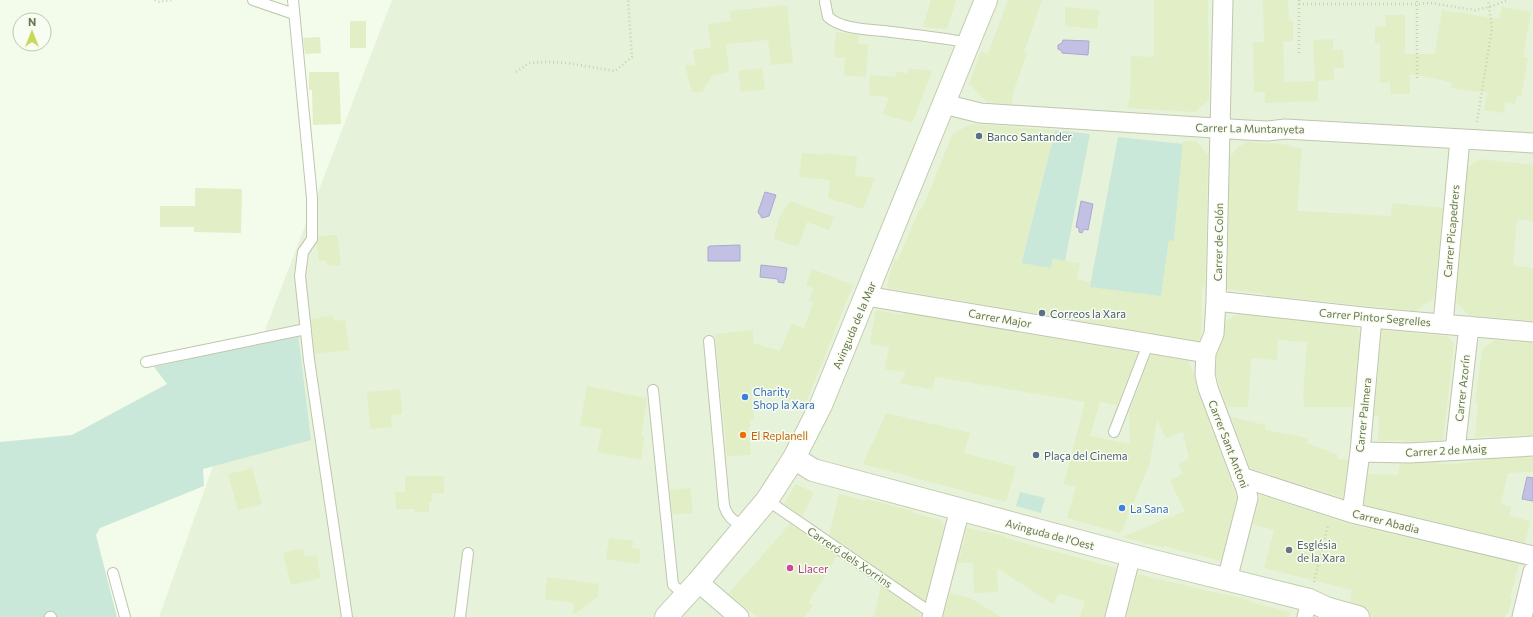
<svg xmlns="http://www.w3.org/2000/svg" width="1533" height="617" viewBox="0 0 1533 617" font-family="Commissioner,sans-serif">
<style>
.residential{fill:#e7f2da}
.green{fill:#cae8d9}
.water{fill:#c2c1e3;stroke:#aaa8d4}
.building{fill:#e2eec5}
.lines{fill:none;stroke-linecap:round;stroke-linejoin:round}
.service-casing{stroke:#bec7ac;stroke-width:12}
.pedestrian-casing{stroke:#bec7ac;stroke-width:17}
.minor-casing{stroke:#bec7ac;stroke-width:21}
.secondary-casing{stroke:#c2cdad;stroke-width:24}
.path{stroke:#c7d3a8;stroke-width:2.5;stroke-dasharray:1 3;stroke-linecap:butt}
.service{stroke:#fff;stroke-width:10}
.pedestrian{stroke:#fff;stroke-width:15}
.minor{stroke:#fff;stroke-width:19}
.secondary{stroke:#fff;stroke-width:22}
.service-dot{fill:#5c6f8a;stroke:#f7fef1;stroke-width:1.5}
.shop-dot{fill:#3f7fe0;stroke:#f7fef1;stroke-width:1.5}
.food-dot{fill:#e8710a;stroke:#f7fef1;stroke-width:1.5}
.worship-dot{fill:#6b7280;stroke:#f7fef1;stroke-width:1.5}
.hotel-dot{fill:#d1479c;stroke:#f7fef1;stroke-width:1.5}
.labels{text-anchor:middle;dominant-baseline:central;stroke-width:3;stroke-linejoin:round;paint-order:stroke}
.street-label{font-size:11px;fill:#6b7450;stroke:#f7fef1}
.service-label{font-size:11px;fill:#4e5e75;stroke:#f7fef1;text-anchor:start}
.shop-label{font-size:11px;fill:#366cbe;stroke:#f7fef1;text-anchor:start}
.food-label{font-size:11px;fill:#c56008;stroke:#f7fef1;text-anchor:start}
.worship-label{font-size:11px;fill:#5b616d;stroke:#f7fef1;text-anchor:start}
.hotel-label{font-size:11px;fill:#b23c85;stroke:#f7fef1;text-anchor:start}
</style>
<rect width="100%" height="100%" fill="#f3fbeb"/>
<path class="residential" d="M 392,0 L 1533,0 L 1533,617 L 159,617 L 217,455 Z"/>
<path class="green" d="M 1055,130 L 1090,134 L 1065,261 L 1053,259 L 1051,268 L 1045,267 L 1041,293 L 1021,265 Z
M 1118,137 L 1183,144 L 1174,241 L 1169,241 L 1161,297 L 1087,302 Z
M 298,334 L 311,440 L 203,469 L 204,486 L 100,528 L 96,535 L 117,617 L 0,617 L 0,442 L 72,435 L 167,384 L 154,367 Z
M 1020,492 L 1045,498 L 1041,513 L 1016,506 Z"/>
<path class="water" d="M 1063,40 L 1089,41 L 1088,55 L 1062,53 L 1062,51 L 1058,49 L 1058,45 L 1062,43 Z
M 765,192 L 776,195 L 769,216 L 762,218 L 758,212 Z
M 1081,201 L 1093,204 L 1088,230 L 1084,229 L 1082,233 L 1079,232 L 1079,228 L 1076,227 Z
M 740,245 L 740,261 L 708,261 L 708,247 L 710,246 Z
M 761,265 L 787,268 L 785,280 L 784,280 L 784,283 L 778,282 L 778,279 L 760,277 Z
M 1527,477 L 1533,478 L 1533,501 L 1522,499 Z"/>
<path class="building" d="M 931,0 L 956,0 L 947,29 L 923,27 Z
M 1008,0 L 1042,0 L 1024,52 L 1027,52 L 1013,93 L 1012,104 L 987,102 L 969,84 L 981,51 L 988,54 Z
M 1154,0 L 1208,0 L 1209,100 L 1195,112 L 1127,108 L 1130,96 L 1131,56 L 1154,57 Z
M 1263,0 L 1288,0 L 1289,21 L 1293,21 L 1293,41 L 1283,41 L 1284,82 L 1318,81 L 1318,101 L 1265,103 L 1265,92 L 1254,92 L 1253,42 L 1264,42 Z
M 787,5 L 793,63 L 771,65 L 768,40 L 726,44 L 729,72 L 713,75 L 702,92 L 692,92 L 685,65 L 696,66 L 693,50 L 711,48 L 708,24 L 731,21 L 730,11 Z
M 1065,7 L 1099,10 L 1097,29 L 1065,26 Z
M 1502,7 L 1531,12 L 1523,57 L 1528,58 L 1521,96 L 1517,96 L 1515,104 L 1505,102 L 1504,113 L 1484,110 L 1487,93 L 1451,88 L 1452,82 L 1410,74 L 1410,94 L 1391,94 L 1390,82 L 1380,83 L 1380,43 L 1375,44 L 1375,27 L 1386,26 L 1385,15 L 1405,15 L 1405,54 L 1435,54 L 1442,10 L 1499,19 Z
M 350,21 L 366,21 L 366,48 L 350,48 Z
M 836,32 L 859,35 L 858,44 L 868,44 L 866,77 L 844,75 L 845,58 L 834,57 Z
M 320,37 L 321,53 L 305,54 L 303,38 Z
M 1333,39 L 1333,50 L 1343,50 L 1344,68 L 1334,68 L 1334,80 L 1315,81 L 1313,40 Z
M 762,68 L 765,89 L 741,92 L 738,71 Z
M 909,68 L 932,71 L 912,123 L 883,114 L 889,97 L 869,95 L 870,75 L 895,77 L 897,71 L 907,74 Z
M 309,72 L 339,72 L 341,124 L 313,125 L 312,90 L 309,90 Z
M 972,124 L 1055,130 L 1021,263 L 1051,268 L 1053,259 L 1080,263 L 1077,279 L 1091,282 L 1090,287 L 1161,296 L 1169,240 L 1174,241 L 1183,141 L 1196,141 L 1208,155 L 1205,287 L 1202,287 L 1201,336 L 1199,341 L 888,288 L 887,285 L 894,260 L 898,260 L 920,208 L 922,210 L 953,133 Z
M 1247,142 L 1291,145 L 1290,147 L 1302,148 L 1297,211 L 1391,216 L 1392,203 L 1443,208 L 1434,298 L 1416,311 L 1264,295 L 1266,294 L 1227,289 L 1230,157 L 1238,147 Z
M 802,153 L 823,155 L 823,153 L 857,157 L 855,176 L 875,178 L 863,209 L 828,198 L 830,180 L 799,177 Z
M 1479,159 L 1533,165 L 1533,221 L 1517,219 L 1513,266 L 1533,268 L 1533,321 L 1469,315 L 1456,302 L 1468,167 Z
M 195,188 L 242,189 L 241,233 L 194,232 L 194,227 L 160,227 L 160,206 L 195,206 Z
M 790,201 L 834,217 L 829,230 L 807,222 L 798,247 L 774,239 L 779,218 Z
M 337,235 L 341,265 L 327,266 L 326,260 L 319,261 L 317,244 L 318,236 Z
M 812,269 L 853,285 L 804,408 L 751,386 L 754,419 L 750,420 L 750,427 L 748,428 L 751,455 L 727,456 L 715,334 L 753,330 L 753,343 L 780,351 L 792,324 L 804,328 L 813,303 L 809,301 L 814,288 L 806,286 Z
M 876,310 L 904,315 L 903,313 L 1138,353 L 1117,405 L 1100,402 L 1090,436 L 1130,444 L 1129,412 L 1151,355 L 1188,361 L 1194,375 L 1198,392 L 1237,498 L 1221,561 L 1164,546 L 1164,548 L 1122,537 L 1185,511 L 1170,481 L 1183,473 L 1178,464 L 1189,458 L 1183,431 L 1166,438 L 1157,420 L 1150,462 L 1121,533 L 1067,518 L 1076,487 L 1064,484 L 1085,402 L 935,377 L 932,389 L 900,383 L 906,372 L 885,369 L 889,347 L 870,344 Z
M 1237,314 L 1356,327 L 1360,332 L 1353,407 L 1304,407 L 1305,398 L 1303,398 L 1307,342 L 1278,340 L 1277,360 L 1251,358 L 1248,407 L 1227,407 L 1216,374 L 1217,355 L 1224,338 L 1226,322 Z
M 333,315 L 334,321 L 345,320 L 349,350 L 315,354 L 311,319 Z
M 1382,330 L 1447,336 L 1454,344 L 1443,440 L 1409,442 L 1403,442 L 1404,440 L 1378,441 L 1379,416 L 1374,416 Z
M 1494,340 L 1533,343 L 1533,435 L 1475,437 L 1478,403 L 1475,403 L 1482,350 Z
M 587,386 L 647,398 L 641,436 L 644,437 L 641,460 L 597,452 L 602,429 L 580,425 Z
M 400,389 L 402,414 L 391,415 L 392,427 L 370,429 L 367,392 Z
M 886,413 L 970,433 L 964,453 L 1016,467 L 1006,502 L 863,464 Z
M 1231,417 L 1265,425 L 1265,430 L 1308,438 L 1307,443 L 1338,455 L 1337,459 L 1348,460 L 1343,498 L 1250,468 Z
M 1533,457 L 1533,472 L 1508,473 L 1501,504 L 1511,507 L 1509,516 L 1530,521 L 1525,543 L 1364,505 L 1368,474 L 1398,475 L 1400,464 L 1440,462 L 1439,464 L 1457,464 L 1491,459 Z
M 252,468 L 262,504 L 238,510 L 228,474 Z
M 405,476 L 444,476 L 444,493 L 432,493 L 432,501 L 429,502 L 429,512 L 414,512 L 414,509 L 396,509 L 395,492 L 405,492 Z
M 796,484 L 814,493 L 802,516 L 784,504 Z
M 690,488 L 693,513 L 672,515 L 670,490 Z
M 839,494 L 866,501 L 866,499 L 913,511 L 912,513 L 940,520 L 944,527 L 925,601 L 829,535 Z
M 1261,495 L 1349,524 L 1519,564 L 1510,598 L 1512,598 L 1508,614 L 1506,613 L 1505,617 L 1370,617 L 1370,614 L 1367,608 L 1350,602 L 1352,590 L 1264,568 L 1274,530 L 1253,524 Z
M 790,524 L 837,556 L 808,603 L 813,606 L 804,617 L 758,617 L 728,594 Z
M 967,528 L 1005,536 L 1005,538 L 1116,568 L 1104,617 L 1080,617 L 1085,601 L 1058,593 L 1054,605 L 997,568 L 998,592 L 974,593 L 973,563 L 957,563 L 959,555 L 960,557 Z
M 609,538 L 633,541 L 632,548 L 641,550 L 639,564 L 606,559 Z
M 303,548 L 305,557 L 316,555 L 321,578 L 291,585 L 283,553 Z
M 1138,574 L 1229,596 L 1229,595 L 1250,600 L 1250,602 L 1290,612 L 1289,617 L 1126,617 Z
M 547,577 L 599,584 L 598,597 L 573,615 L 574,603 L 545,599 Z
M 881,586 L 920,613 L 919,617 L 874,617 Z
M 950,593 L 970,598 L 1001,617 L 943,617 Z"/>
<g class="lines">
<defs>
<path id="service" d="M 253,0 L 294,14
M 293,0 L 312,198 L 312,239 L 303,252 L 300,276 L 309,360 L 347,617
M 825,2 L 828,17 C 842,29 865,29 884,31 C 912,35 941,37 969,43
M 709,341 L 724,505 C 727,517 734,521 744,527
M 146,362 L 306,329
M 653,390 L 673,585 L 685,595
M 1114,432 L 1148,344
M 767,500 L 933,614
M 113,573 L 125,617
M 50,617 L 51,617
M 460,617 L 468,553"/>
<path id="pedestrian" d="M 1305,617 L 1309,600"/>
<path id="minor" d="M 1223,0 L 1216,301 L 1214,334 L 1206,353 L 1205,375 L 1208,388 L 1246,489 L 1248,498 L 1227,580
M 944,104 L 980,113 L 1246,130 L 1268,131 L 1285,129 L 1533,143
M 866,296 L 1206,353
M 1216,301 L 1372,318 L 1533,332
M 1443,324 L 1460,139
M 1455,450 L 1469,326
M 1360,452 L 1409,453 L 1533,446
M 1241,477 L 1352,513 L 1533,556
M 1352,513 L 1360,452 L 1372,318
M 698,582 L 739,617
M 932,617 L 960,509
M 1115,617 L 1131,555
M 1522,617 L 1533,572"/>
<path id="secondary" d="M 794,458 L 813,470 L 1153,561 L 1309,600 L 1326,608 L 1358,617
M 666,617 L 698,582 L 767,500 L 794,458 L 821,405 L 986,0"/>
</defs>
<use href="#service" class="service-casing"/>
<use href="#pedestrian" class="pedestrian-casing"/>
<use href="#minor" class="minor-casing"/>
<use href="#secondary" class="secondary-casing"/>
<path class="path" d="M 155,0 L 158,2 L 172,0
M 1299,0 L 1299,54
M 1299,4 L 1417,4 L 1431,3 L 1475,10 L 1489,7 L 1508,0
M 516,72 L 529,63 L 545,62 L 567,63 L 615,71 L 632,57 L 628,0
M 1417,78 L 1417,0
M 1477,122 L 1492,28 L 1488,0
M 1314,582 L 1328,525"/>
<use href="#service" class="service"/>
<use href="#pedestrian" class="pedestrian"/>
<use href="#minor" class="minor"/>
<use href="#secondary" class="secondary"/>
</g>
<g class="service-dot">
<circle cx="979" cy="136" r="4"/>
<circle cx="1042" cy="313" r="4"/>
<circle cx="1036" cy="455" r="4"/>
</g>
<g class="shop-dot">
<circle cx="745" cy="397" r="4"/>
<circle cx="1122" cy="508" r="4"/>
</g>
<circle class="food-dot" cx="743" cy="435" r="4"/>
<circle class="worship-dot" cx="1289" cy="550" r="4"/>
<circle class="hotel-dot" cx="790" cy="568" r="4"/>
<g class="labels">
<g class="street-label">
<text transform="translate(1250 128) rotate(1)">Carrer La Muntanyeta</text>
<text transform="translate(1451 231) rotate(-85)">Carrer Picapedrers</text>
<text transform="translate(1218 242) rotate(-89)">Carrer de Colón</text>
<text transform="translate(1375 317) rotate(5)">Carrer Pintor Segrelles</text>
<text transform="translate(1000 318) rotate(10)">Carrer Major</text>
<text transform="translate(854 325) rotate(-67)">Avinguda de la Mar</text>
<text transform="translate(1462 388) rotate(-84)">Carrer Azorín</text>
<text transform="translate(1363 415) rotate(-84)">Carrer Palmera</text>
<text transform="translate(1229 444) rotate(69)">Carrer Sant Antoni</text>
<text transform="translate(1446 450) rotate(-3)">Carrer 2 de Maig</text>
<text transform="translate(1386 521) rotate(14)">Carrer Abadia</text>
<text transform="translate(1050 534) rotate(15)">Avinguda de l'Oest</text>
<text transform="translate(850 557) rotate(34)">Carreró dels Xorrins</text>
</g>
<g class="service-label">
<text x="987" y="136">Banco Santander</text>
<text x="1050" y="313">Correos la Xara</text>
<text x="1044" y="455">Plaça del Cinema</text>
</g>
<g class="shop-label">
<text x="753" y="391">Charity<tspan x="753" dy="13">Shop la Xara</tspan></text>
<text x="1130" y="508">La Sana</text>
</g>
<g class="food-label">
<text x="751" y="435">El Replanell</text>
</g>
<g class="worship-label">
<text x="1297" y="544">Església<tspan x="1297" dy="13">de la Xara</tspan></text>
</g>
<g class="hotel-label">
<text x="798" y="568">Llacer</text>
</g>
</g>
<g transform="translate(32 32)"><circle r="19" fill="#f7fef1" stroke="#bfc7b1"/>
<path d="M0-3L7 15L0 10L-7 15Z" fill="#cad85d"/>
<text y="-6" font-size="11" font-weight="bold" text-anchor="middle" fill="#6b7450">N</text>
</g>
</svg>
